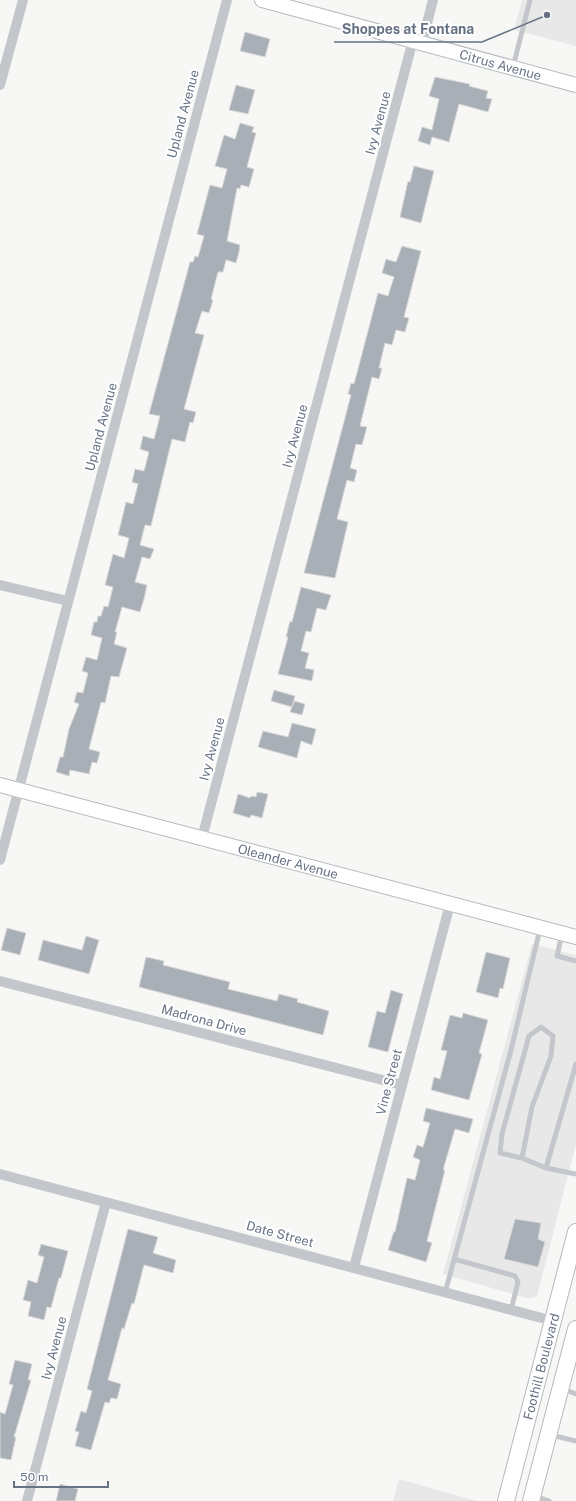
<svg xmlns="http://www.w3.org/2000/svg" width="576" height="1501" viewBox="0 0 576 1501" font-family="'Public Sans',sans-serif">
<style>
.built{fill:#e8e8e8}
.building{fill:#a9afb7;stroke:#d9d9d7}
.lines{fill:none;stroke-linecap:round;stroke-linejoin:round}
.secondary-casing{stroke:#b5b9bf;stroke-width:16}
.primary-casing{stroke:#b6b9be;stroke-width:18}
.lane{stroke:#c3c6ca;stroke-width:5}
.street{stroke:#c3c6ca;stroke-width:10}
.secondary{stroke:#fff;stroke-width:14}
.primary{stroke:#fff;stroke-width:16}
.labels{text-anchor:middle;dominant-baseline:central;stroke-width:4;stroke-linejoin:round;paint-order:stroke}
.street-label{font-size:13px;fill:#677385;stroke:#fff}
.leader{fill:none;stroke:#677385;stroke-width:1.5}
.callout-dot{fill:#677385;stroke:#fff;stroke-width:1.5}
.callout-label{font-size:14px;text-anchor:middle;font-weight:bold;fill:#677385;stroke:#fff;stroke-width:4;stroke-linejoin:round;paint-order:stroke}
</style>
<rect width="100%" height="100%" fill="#f7f8f5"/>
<path class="built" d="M 522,0 L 576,0 L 576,46 L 514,30 Z
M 532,944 L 576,955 L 576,1144 L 537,1296 L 530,1299 L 443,1274 Z
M 399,1479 L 477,1501 L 393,1501 Z"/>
<path class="building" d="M 245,32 L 270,39 L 265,57 L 240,51 Z
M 435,77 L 470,84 L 469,86 L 488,91 L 486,98 L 492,99 L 488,112 L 459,104 L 449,142 L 432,137 L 430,145 L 418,141 L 422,127 L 432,130 L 439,99 L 429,96 Z
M 236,85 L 255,90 L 248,114 L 229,110 Z
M 240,123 L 254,127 L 252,132 L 256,133 L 247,167 L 254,169 L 249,187 L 241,185 L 240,189 L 237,188 L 227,241 L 240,245 L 239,252 L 236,263 L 226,260 L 223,272 L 218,272 L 211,299 L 213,300 L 209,313 L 202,311 L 195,333 L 204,335 L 184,409 L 196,412 L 193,423 L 190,422 L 185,442 L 172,439 L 151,526 L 145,525 L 140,545 L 154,549 L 150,559 L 142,557 L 135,582 L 147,585 L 144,599 L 140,612 L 122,607 L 115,632 L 117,632 L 114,644 L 127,648 L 119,677 L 111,676 L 105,703 L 101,702 L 89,749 L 100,752 L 97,763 L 92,762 L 89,774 L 70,770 L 69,776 L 56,772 L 60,757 L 63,757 L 69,729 L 79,704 L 74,702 L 77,692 L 83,693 L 88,673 L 82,671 L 86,657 L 97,660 L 102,638 L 91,635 L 94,622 L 97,622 L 98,616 L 101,616 L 104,606 L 108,607 L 113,587 L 105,585 L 113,554 L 124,558 L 129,538 L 118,535 L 126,502 L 133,504 L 138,484 L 132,482 L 135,469 L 144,471 L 149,452 L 140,449 L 143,436 L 154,439 L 160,416 L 149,414 L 190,262 L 193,262 L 195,256 L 198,257 L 204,236 L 197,234 L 210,185 L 222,188 L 227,169 L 215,166 L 220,149 L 224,135 L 235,139 Z
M 414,166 L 434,171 L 421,223 L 400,217 L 408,181 L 410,182 Z
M 402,246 L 421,251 L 404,317 L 409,318 L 405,332 L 396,330 L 392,345 L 385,343 L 379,368 L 382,368 L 379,379 L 372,377 L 360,426 L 367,427 L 362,445 L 356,444 L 350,468 L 357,470 L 354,482 L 347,480 L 337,519 L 348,522 L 335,578 L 304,573 L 351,395 L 348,394 L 351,383 L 354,384 L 378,293 L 388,296 L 394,277 L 382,273 L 386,259 L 396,262 Z
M 301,587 L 331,595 L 326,610 L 317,608 L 311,632 L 306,631 L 301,651 L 309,653 L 305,668 L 314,670 L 312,681 L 278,674 L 288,637 L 286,637 L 290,621 L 292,622 Z
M 274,690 L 295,696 L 292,707 L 271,701 Z
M 294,701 L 305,704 L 302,715 L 290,712 Z
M 292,723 L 316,729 L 312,745 L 301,741 L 297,758 L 258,747 L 263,731 L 288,737 Z
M 257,792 L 268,794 L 262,818 L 251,815 L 250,818 L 233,813 L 238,794 L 250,798 L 251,796 L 256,797 Z
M 7,928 L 26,933 L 20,955 L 1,950 Z
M 86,936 L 99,940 L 89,974 L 38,960 L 43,940 L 82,950 Z
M 486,952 L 510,958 L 503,989 L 500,988 L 498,998 L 476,992 Z
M 146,957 L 164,961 L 163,965 L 230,982 L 228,989 L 277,1001 L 279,994 L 298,999 L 297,1002 L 329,1011 L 323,1035 L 139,987 Z
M 391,990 L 403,994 L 388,1052 L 368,1047 L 377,1011 L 385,1013 Z
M 463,1013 L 488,1020 L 479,1053 L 482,1054 L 469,1100 L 431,1090 L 434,1077 L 440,1079 L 447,1051 L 441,1050 L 450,1015 L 462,1018 Z
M 426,1108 L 473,1119 L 469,1133 L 455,1129 L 443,1170 L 445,1170 L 427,1241 L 432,1243 L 426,1262 L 388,1250 L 394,1231 L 395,1232 L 407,1178 L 415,1180 L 420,1160 L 413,1157 L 417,1145 L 423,1147 L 430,1123 L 423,1121 Z
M 515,1219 L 541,1223 L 538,1239 L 545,1242 L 538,1267 L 504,1259 Z
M 128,1229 L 158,1237 L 153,1253 L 176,1260 L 173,1273 L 144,1265 L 134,1304 L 132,1303 L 124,1329 L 122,1328 L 108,1380 L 121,1384 L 117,1399 L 111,1398 L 109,1403 L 105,1402 L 91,1450 L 75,1446 L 79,1432 L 75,1431 L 81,1411 L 86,1413 L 92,1391 L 87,1389 Z
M 41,1244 L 68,1251 L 61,1278 L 59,1278 L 51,1308 L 47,1307 L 44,1320 L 28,1316 L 31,1302 L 23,1300 L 28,1280 L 37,1283 L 44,1257 L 38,1255 Z
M 15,1360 L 32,1364 L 28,1380 L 31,1380 L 14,1437 L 16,1437 L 11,1460 L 0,1458 L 0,1412 L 5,1414 L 13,1385 L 9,1384 Z
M 60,1484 L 78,1489 L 75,1501 L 56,1501 Z"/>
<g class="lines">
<defs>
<g id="secondary">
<path id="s1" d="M 262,0 L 576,85"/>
<path id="s2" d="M 0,785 L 576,937"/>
</g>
<g id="primary">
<path id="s3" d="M 506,1501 L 576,1232"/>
<path d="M 531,1501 L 576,1329"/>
</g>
</defs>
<use href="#secondary" class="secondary-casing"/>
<use href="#primary" class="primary-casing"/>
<path class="lane" d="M 513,67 L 530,0
M 562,934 L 557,956 L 576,961
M 576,1064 L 546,1168 L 576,1174
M 522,1158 L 532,1107 L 551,1056 L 553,1036 L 541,1027 L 529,1036 L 502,1134 L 500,1153 L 522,1158 L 546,1168
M 454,1259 L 515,1276 L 518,1282 L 511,1310
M 445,1293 L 511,1050 L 540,929
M 563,1389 L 576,1394
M 551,1435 L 576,1441
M 535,1496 L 549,1501"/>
<path class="street" d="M 422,43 L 433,0
M 0,85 L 23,0
M 0,585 L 68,601
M 202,838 L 413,40
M 0,860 L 227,0
M 0,981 L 402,1085
M 0,1174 L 553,1321
M 354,1267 L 450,904
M 27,1501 L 106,1202"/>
<use href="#secondary" class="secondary"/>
<use href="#primary" class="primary"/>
</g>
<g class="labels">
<g class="street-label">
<text stroke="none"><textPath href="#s1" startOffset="247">Citrus Avenue</textPath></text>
<text transform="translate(183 114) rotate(-75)">Upland Avenue</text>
<text transform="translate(378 123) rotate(-75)">Ivy Avenue</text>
<text transform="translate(101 427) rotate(-75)">Upland Avenue</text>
<text transform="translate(295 436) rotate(-75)">Ivy Avenue</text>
<text transform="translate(212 749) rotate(-75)">Ivy Avenue</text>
<text stroke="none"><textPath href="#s2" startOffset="298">Oleander Avenue</textPath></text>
<text transform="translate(204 1020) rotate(15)">Madrona Drive</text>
<text transform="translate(389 1082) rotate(-75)">Vine Street</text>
<text transform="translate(280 1234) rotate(15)">Date Street</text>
<text transform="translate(54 1348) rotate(-75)">Ivy Avenue</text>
<text stroke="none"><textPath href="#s3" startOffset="139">Foothill Boulevard</textPath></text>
</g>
</g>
<path class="leader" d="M547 15L482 42H334"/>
<circle class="callout-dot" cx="547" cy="15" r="4"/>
<g class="callout-label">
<text x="408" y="34">Shoppes at Fontana</text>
</g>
<path d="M14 1481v6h94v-6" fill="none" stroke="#677385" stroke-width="2"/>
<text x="20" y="1481" font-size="12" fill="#677385" stroke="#ffffff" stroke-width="3" paint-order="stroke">50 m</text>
</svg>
